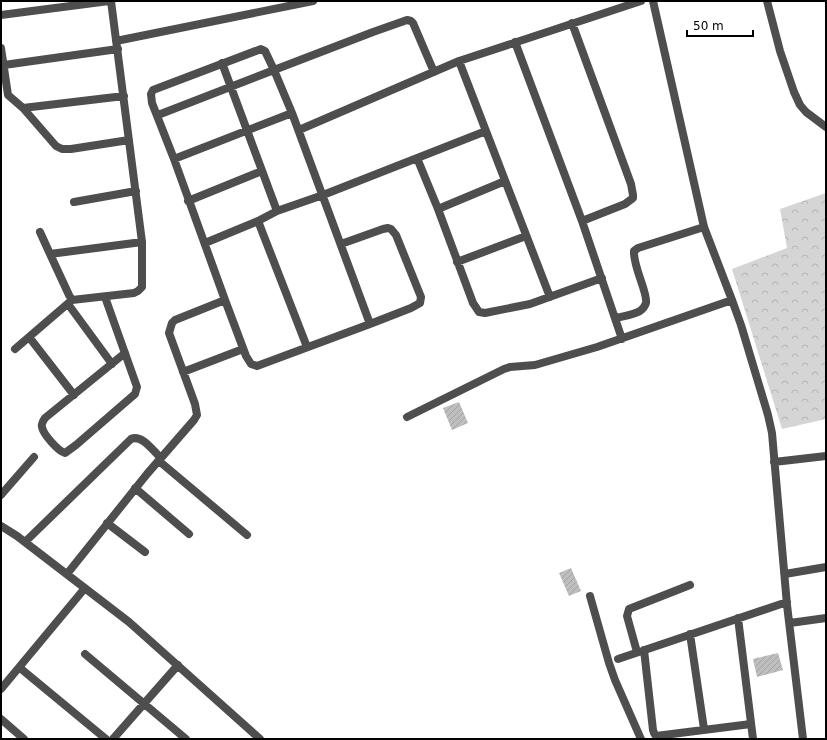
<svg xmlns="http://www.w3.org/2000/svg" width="827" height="740" viewBox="0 0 827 740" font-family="'DejaVu Sans',sans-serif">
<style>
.forest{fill:url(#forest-crowns)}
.building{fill:url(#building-hatch)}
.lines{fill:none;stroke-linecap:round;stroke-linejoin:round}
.minor{stroke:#4e4e4e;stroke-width:8}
</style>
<defs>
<pattern id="forest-crowns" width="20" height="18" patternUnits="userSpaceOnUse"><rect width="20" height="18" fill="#d5d5d5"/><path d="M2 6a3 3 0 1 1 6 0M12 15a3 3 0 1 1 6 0" fill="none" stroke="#b5b5b5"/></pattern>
<pattern id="building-hatch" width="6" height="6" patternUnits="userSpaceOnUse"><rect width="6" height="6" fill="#bebebe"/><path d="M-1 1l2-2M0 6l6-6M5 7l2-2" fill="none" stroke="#a2a2a2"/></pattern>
</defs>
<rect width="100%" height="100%" fill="#fff"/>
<path class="forest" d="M 826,193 L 826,419 L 782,429 L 732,269 L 787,248 L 780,209 Z"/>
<path class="building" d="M 459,402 L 468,423 L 452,430 L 443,408 Z
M 571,568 L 581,591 L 569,596 L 559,573 Z
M 778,653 L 783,670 L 757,677 L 753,659 Z"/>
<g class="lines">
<path class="minor" d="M 653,1 L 704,227 L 732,300 L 741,325 L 768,415 L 772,433 L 787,605 L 803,739
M 767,1 L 780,51 L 794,92 L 800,105 L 806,112 L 826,127
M 1,15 L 109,1
M 572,23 L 631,184 L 633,195 L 633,198 L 625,204 L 582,221
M 116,41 L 313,1
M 515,42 L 582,221 L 622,339
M 1,48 L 8,95 L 23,108 L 124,96
M 459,61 L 550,297
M 222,63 L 277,211
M 4,65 L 118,49
M 23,108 L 56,146 L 62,149 L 71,149 L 129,140
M 158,115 L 274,70 L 292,113 L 370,324 L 257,366 L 251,364 L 246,356 L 225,300 L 174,159 L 152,103 L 151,94 L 153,90 L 261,49 L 265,51 L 274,70 L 373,32 L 407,20 L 411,21 L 413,23 L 434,72
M 299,130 L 459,61 L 641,1
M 417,158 L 438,209 L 473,303 L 479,312 L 485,313 L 530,304 L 602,278
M 174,159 L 292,113
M 188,201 L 262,171
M 74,202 L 136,191
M 438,209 L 505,181
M 258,221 L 307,347
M 40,232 L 50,254 L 142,242
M 205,243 L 258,221 L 277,211 L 323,195 L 486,131
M 341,244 L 383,229 L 388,228 L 391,229 L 396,235 L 421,297 L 420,303 L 411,308 L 370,324
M 50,254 L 69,295 L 72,300
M 457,262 L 526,236
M 105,297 L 137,387 L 135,394 L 76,445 L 65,453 C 58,451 43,434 42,427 C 41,424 43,421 45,418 L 125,353
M 68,304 L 112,364
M 616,318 C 623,316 633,315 640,311 C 643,309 645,306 646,303 C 648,293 633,267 634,251 L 638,248 L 704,227
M 29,337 L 74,395
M 15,349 L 72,300 L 134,293 L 138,291 L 142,287 L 142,242 L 111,1
M 183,372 L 243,349
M 407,417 L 504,369 L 510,367 L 535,365 L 597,347 L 732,300
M 159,461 L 247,535
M 774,462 L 826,456
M 135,488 L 189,534
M 1,495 L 34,457
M 107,523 L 145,552
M 1,526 L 17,536 L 129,622 L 260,739
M 25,542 L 131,439 C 142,434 153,451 161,458
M 67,574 L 147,474 L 194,420 L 197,415 L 195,404 L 169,333 L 172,323 L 175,320 L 225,300
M 785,574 L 826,567
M 590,596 L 609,663 L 615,680 L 641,739
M 738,618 L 753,739
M 790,623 L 826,618
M 690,634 L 704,729
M 644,650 L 653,730 L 654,733 L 656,736 L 751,724
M 637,652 L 627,616 L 629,609 L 690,585
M 85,654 L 186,739
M 618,659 L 787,602
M 20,668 L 106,739
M 1,689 L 85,588
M 1,719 L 24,739
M 113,739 L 178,665"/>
</g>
<rect width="827" height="740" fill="none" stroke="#000000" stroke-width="4"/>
<path d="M687 30v6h66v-6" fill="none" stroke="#000000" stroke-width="2"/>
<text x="693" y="30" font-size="12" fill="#000000" stroke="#ffffff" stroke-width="3" paint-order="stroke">50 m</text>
</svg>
